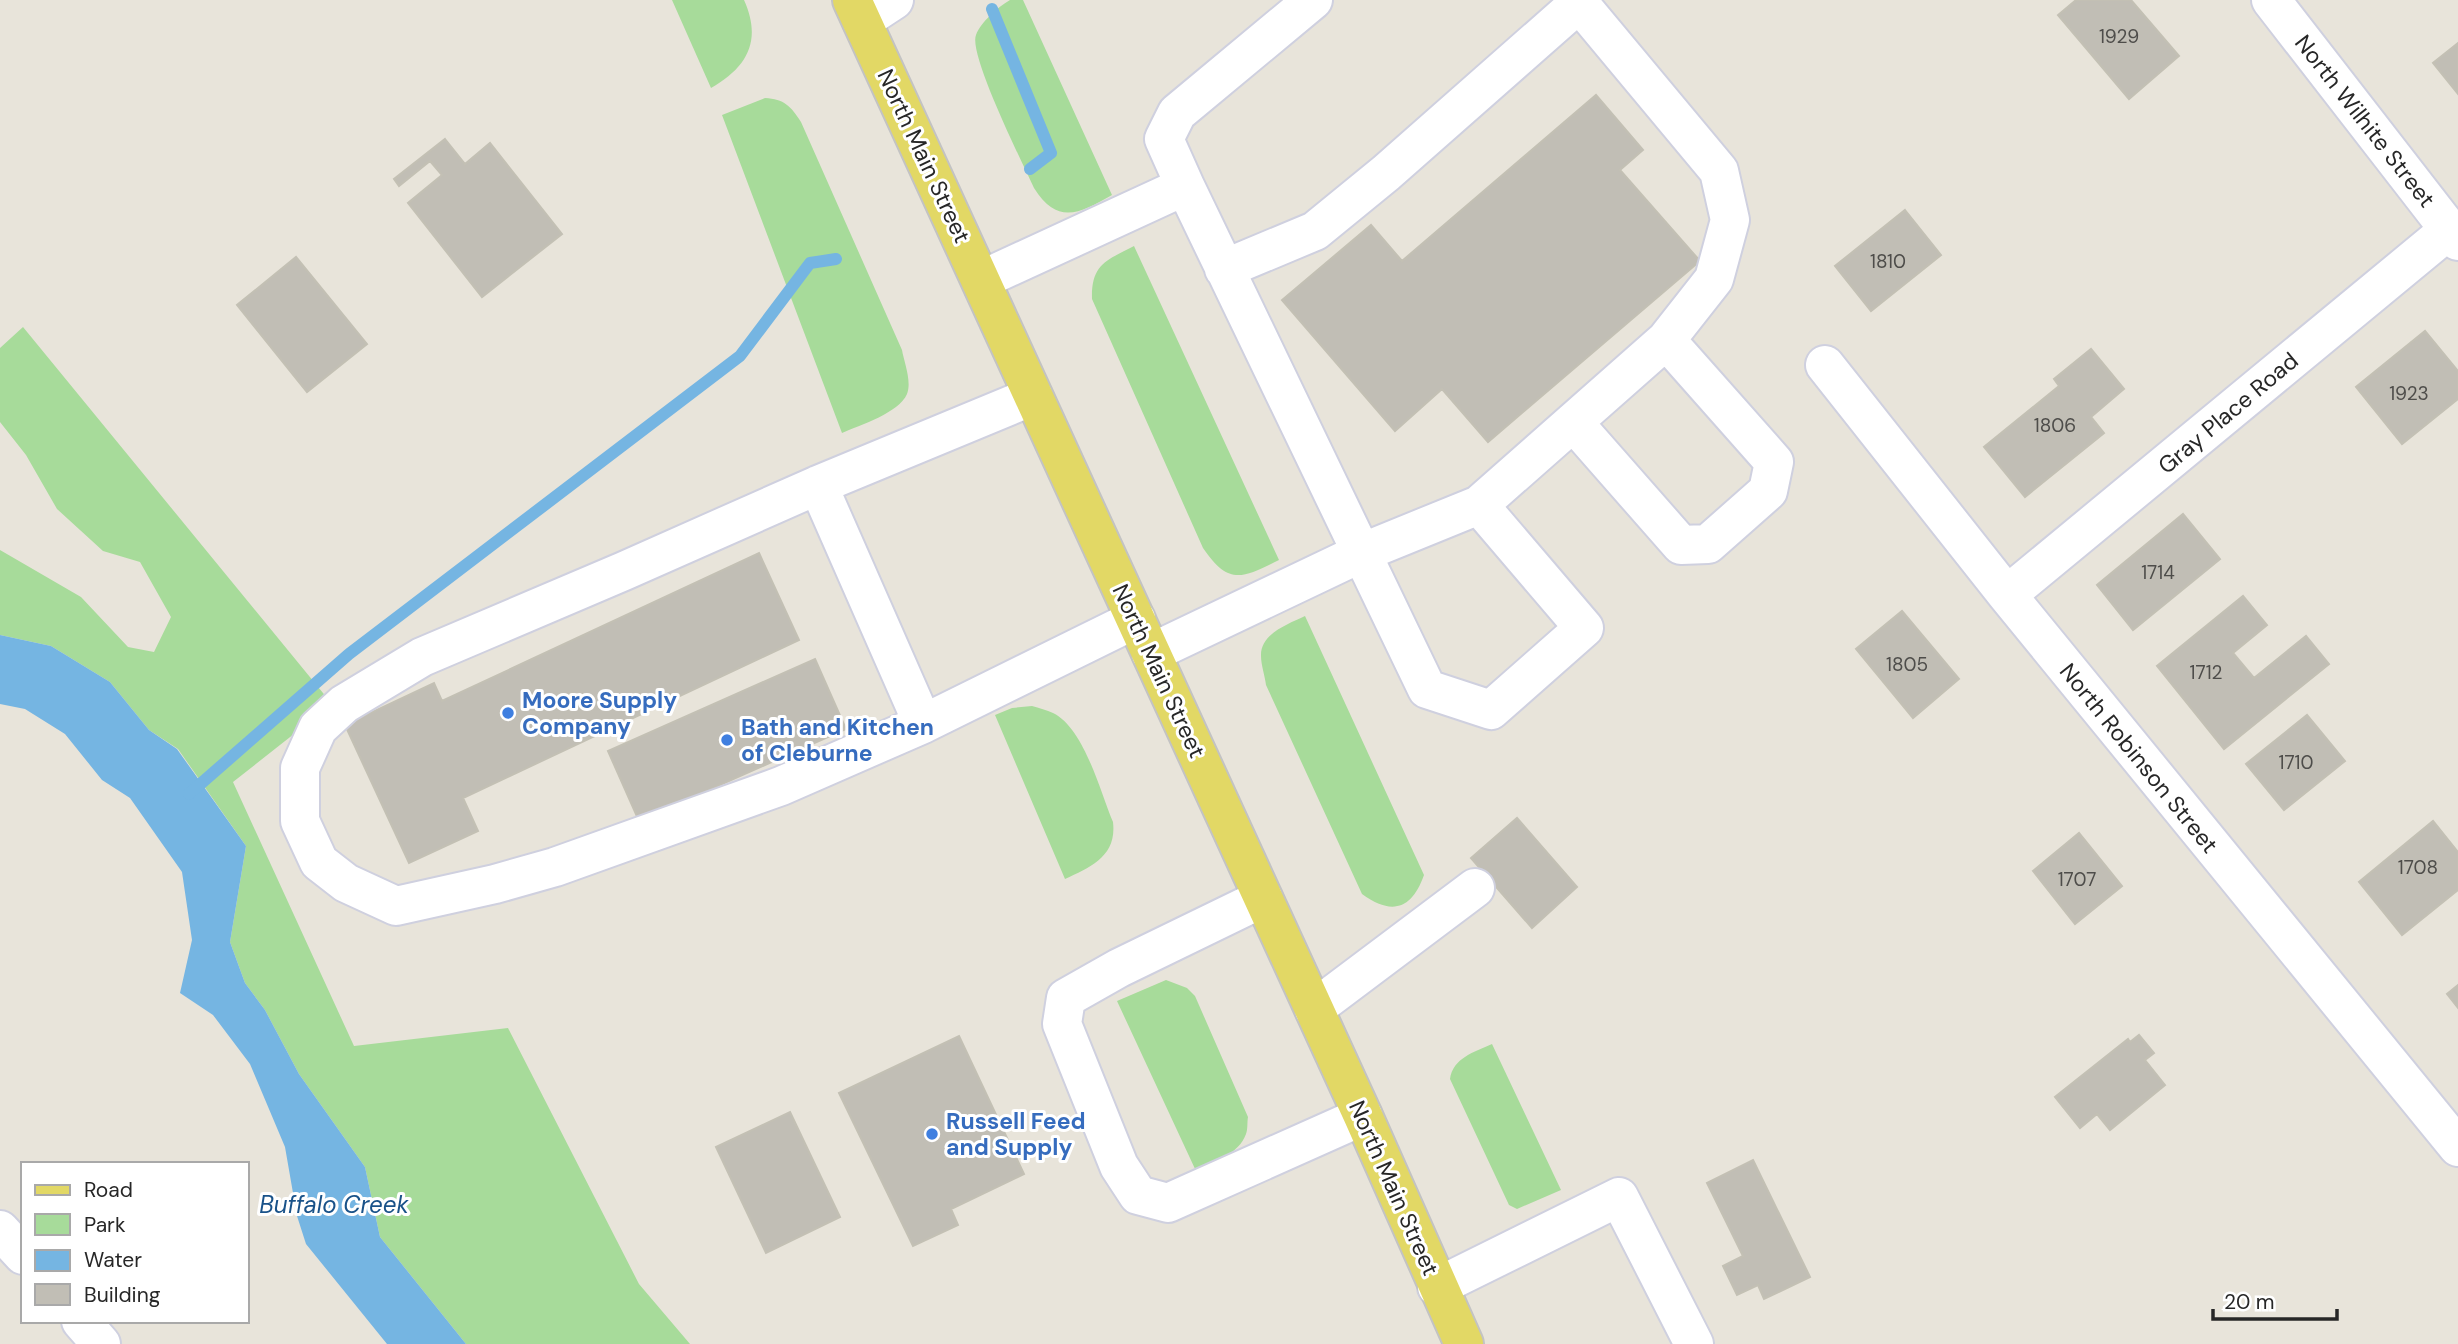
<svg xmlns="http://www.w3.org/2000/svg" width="2458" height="1344" viewBox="0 0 2458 1344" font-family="'DM Sans',sans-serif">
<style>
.green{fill:#a7db9a}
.water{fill:#75b5e2}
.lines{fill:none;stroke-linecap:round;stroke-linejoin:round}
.stream{stroke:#75b5e2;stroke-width:12}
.building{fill:#c1beb5;stroke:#c3c0b4;stroke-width:2}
.minor-casing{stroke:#cfd0df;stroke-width:42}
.major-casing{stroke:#c3c3c3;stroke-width:42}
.minor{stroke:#fff;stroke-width:38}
.major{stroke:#e2d865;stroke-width:38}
.shop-dot{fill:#3f7fe0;stroke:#fff;stroke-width:2.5}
.labels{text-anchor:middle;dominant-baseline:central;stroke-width:6;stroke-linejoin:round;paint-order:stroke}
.number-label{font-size:19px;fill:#4e4d4a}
.street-label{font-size:23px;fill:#272727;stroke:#fff}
.shop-label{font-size:23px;font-weight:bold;fill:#366cbe;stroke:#fff;text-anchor:start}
.water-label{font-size:24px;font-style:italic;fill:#195289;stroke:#fff}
</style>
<rect width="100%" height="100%" fill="#e8e4da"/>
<path class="green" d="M 672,0 L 744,0 C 762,40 748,67 711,88 Z
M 1010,0 L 1023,0 L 1112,195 C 1080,213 1058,226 1034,188 C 1023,164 968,54 976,35 C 981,22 998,7 1010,0 Z
M 765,98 C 784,99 791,106 801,122 L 902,350 C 904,362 912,381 907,394 C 899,413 860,425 842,433 L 722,115 Z
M 1134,246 L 1279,560 C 1242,578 1229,586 1203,548 L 1092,299 C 1091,264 1107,260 1134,246 Z
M 23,327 L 332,704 L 233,782 L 354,1046 L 508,1028 L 639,1284 L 690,1344 L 466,1344 L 380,1237 L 365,1167 L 299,1074 L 265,1010 L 245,983 L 230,942 L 246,846 L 178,749 L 149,730 L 110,682 L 51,646 L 0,635 L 0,550 L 81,597 L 128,647 L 154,652 L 171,617 L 140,562 L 103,551 L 57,509 L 26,455 L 0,422 L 0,348 Z
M 1305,616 L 1424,875 C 1412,909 1392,916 1362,894 L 1266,685 C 1265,676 1261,665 1261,656 C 1260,634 1288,624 1305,616 Z
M 1032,706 C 1039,708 1047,710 1053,713 C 1084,728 1100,791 1113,822 C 1117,856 1091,867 1065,879 L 995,715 L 1012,708 Z
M 1166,980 L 1187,988 L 1195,996 L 1248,1117 C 1247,1122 1248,1129 1246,1134 C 1239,1154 1213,1163 1196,1171 L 1117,1001 Z
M 1492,1044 L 1561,1190 L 1517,1209 L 1509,1205 L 1450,1079 C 1453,1058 1474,1052 1492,1044 Z"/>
<path class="water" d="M 0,635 L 51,646 L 110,682 L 149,730 L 177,749 L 246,846 L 230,942 L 245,983 L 265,1010 L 299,1074 L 365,1167 L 380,1237 L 466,1344 L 387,1344 L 306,1244 L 297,1216 L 285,1147 L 250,1064 L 213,1015 L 180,993 L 192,940 L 182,872 L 130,798 L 102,780 L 65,734 L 25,709 L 0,704 Z"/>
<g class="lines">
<path class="stream" d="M 992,9 L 1051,153 L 1030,169
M 189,794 L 349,654 L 740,356 L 810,263 L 836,259"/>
</g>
<path class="building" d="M 2076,0 L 2131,0 L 2179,56 L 2129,99 L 2058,15 Z
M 2458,43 L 2458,94 L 2433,63 Z
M 1596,95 L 1643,150 L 1620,170 L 1700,261 L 1488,442 L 1442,389 L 1395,431 L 1282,300 L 1371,225 L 1402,261 Z
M 445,139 L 465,164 L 490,143 L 562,234 L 482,297 L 408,203 L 442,175 L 430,161 L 399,186 L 394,179 Z
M 1905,210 L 1941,255 L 1871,311 L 1835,266 Z
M 296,257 L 367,344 L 307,392 L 237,305 Z
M 2425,331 L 2458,371 L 2458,399 L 2402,444 L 2356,387 Z
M 2091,349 L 2124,389 L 2091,417 L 2104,433 L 2025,497 L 1984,447 L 2059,386 L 2054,379 Z
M 2183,514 L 2220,559 L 2133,630 L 2097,585 Z
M 759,553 L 799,640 L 463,798 L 478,831 L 409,863 L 345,725 L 434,683 L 442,701 Z
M 2243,596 L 2267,625 L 2233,653 L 2254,678 L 2306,636 L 2329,664 L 2224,749 L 2157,666 Z
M 1902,611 L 1959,679 L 1913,718 L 1856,649 Z
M 815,659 L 846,729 L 639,821 L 608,751 Z
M 2307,715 L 2345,761 L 2284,810 L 2246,764 Z
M 1517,818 L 1577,887 L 1532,928 L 1471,858 Z
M 2433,821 L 2458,852 L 2458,890 L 2402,935 L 2359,882 Z
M 2079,833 L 2122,886 L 2075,924 L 2033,871 Z
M 2458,985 L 2458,1008 L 2447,994 Z
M 2139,1035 L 2154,1053 L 2145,1060 L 2165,1085 L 2110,1130 L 2097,1114 L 2080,1128 L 2055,1097 L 2128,1039 L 2130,1042 Z
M 959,1036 L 1024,1174 L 951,1209 L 958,1225 L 913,1246 L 839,1093 Z
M 790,1112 L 840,1217 L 766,1253 L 716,1147 Z
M 1753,1160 L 1810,1277 L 1764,1299 L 1758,1285 L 1737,1295 L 1723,1266 L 1743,1256 L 1707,1183 Z"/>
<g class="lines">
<defs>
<path id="minor" d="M 1582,0 L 1579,3 L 1719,171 L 1730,220 L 1714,279 L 1666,340
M 2271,0 L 2458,241
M 862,21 L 894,0
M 1185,186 L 1164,139 L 1177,113 L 1313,0
M 1224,269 L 1315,231 L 1386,173 L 1579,3
M 981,280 L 1185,186 L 1427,689 L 1491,710 L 1584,628 L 1479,505 L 1666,340 L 1774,462 L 1768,491 L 1708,544 L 1681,545 L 1573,422
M 1825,365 L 2007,595 L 2458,1147
M 1033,396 L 818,485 L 624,571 L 422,657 L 344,704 L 318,728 L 300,768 L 300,821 L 319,862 L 346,883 L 396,906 L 495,884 L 555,867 L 781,786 L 923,724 L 1136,619
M 818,485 L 923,724
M 2007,595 L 2449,230
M 1151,653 L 1361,553 L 1479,505
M 1263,898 L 1119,968 L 1066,998 L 1062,1024 L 1119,1166 L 1138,1195 L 1168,1203 L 1363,1116
M 1314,1009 L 1475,888
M 0,1230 L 23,1255
M 1437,1287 L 1619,1197 L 1694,1344
M 81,1321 L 101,1344"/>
<path id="major" d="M 852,0 L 1363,1116 L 1464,1344"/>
</defs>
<use href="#minor" class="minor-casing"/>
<use href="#major" class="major-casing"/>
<use href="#minor" class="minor"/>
<use href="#major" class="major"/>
</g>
<g class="shop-dot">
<circle cx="508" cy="713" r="7"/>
<circle cx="727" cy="740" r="7"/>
<circle cx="932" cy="1134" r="7"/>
</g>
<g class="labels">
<g class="number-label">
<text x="2119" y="36">1929</text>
<text x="1888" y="261">1810</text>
<text x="2409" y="393">1923</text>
<text x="2055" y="425">1806</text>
<text x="2158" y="572">1714</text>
<text x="1907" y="664">1805</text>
<text x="2206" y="672">1712</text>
<text x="2296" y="762">1710</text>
<text x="2418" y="867">1708</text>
<text x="2077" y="879">1707</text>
</g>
<g class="street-label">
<text transform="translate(2365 121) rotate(52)">North Wilhite Street</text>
<text transform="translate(924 156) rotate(65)">North Main Street</text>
<text transform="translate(2228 413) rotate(-40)">Gray Place Road</text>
<text transform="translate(1159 671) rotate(65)">North Main Street</text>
<text transform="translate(2139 758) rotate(51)">North Robinson Street</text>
<text transform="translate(1394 1188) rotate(66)">North Main Street</text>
</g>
<g class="shop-label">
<text x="522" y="700">Moore Supply<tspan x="522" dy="26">Company</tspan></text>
<text x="741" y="727">Bath and Kitchen<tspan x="741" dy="26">of Cleburne</tspan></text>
<text x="946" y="1121">Russell Feed<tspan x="946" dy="26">and Supply</tspan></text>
</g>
<g class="water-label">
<text x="334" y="1204">Buffalo Creek</text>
</g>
</g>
<rect x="21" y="1162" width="228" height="161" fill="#ffffff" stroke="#a9a9a9" stroke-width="2"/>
<rect x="35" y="1185" width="35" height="10" fill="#e2d865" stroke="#a9a9a9" stroke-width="2"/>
<text x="84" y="1197" font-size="21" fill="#272727">Road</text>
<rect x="35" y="1214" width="35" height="21" fill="#a7db9a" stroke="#a9a9a9" stroke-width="2"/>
<text x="84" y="1232" font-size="21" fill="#272727">Park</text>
<rect x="35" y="1250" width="35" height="21" fill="#75b5e2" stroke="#a9a9a9" stroke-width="2"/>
<text x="84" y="1267" font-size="21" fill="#272727">Water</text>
<rect x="35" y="1284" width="35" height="21" fill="#c1beb5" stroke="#a9a9a9" stroke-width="2"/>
<text x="84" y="1302" font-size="21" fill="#272727">Building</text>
<path d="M2213 1309v10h124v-10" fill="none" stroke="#272727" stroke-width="3.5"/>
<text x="2224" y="1309" font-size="21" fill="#272727" stroke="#ffffff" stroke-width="5" paint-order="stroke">20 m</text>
</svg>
